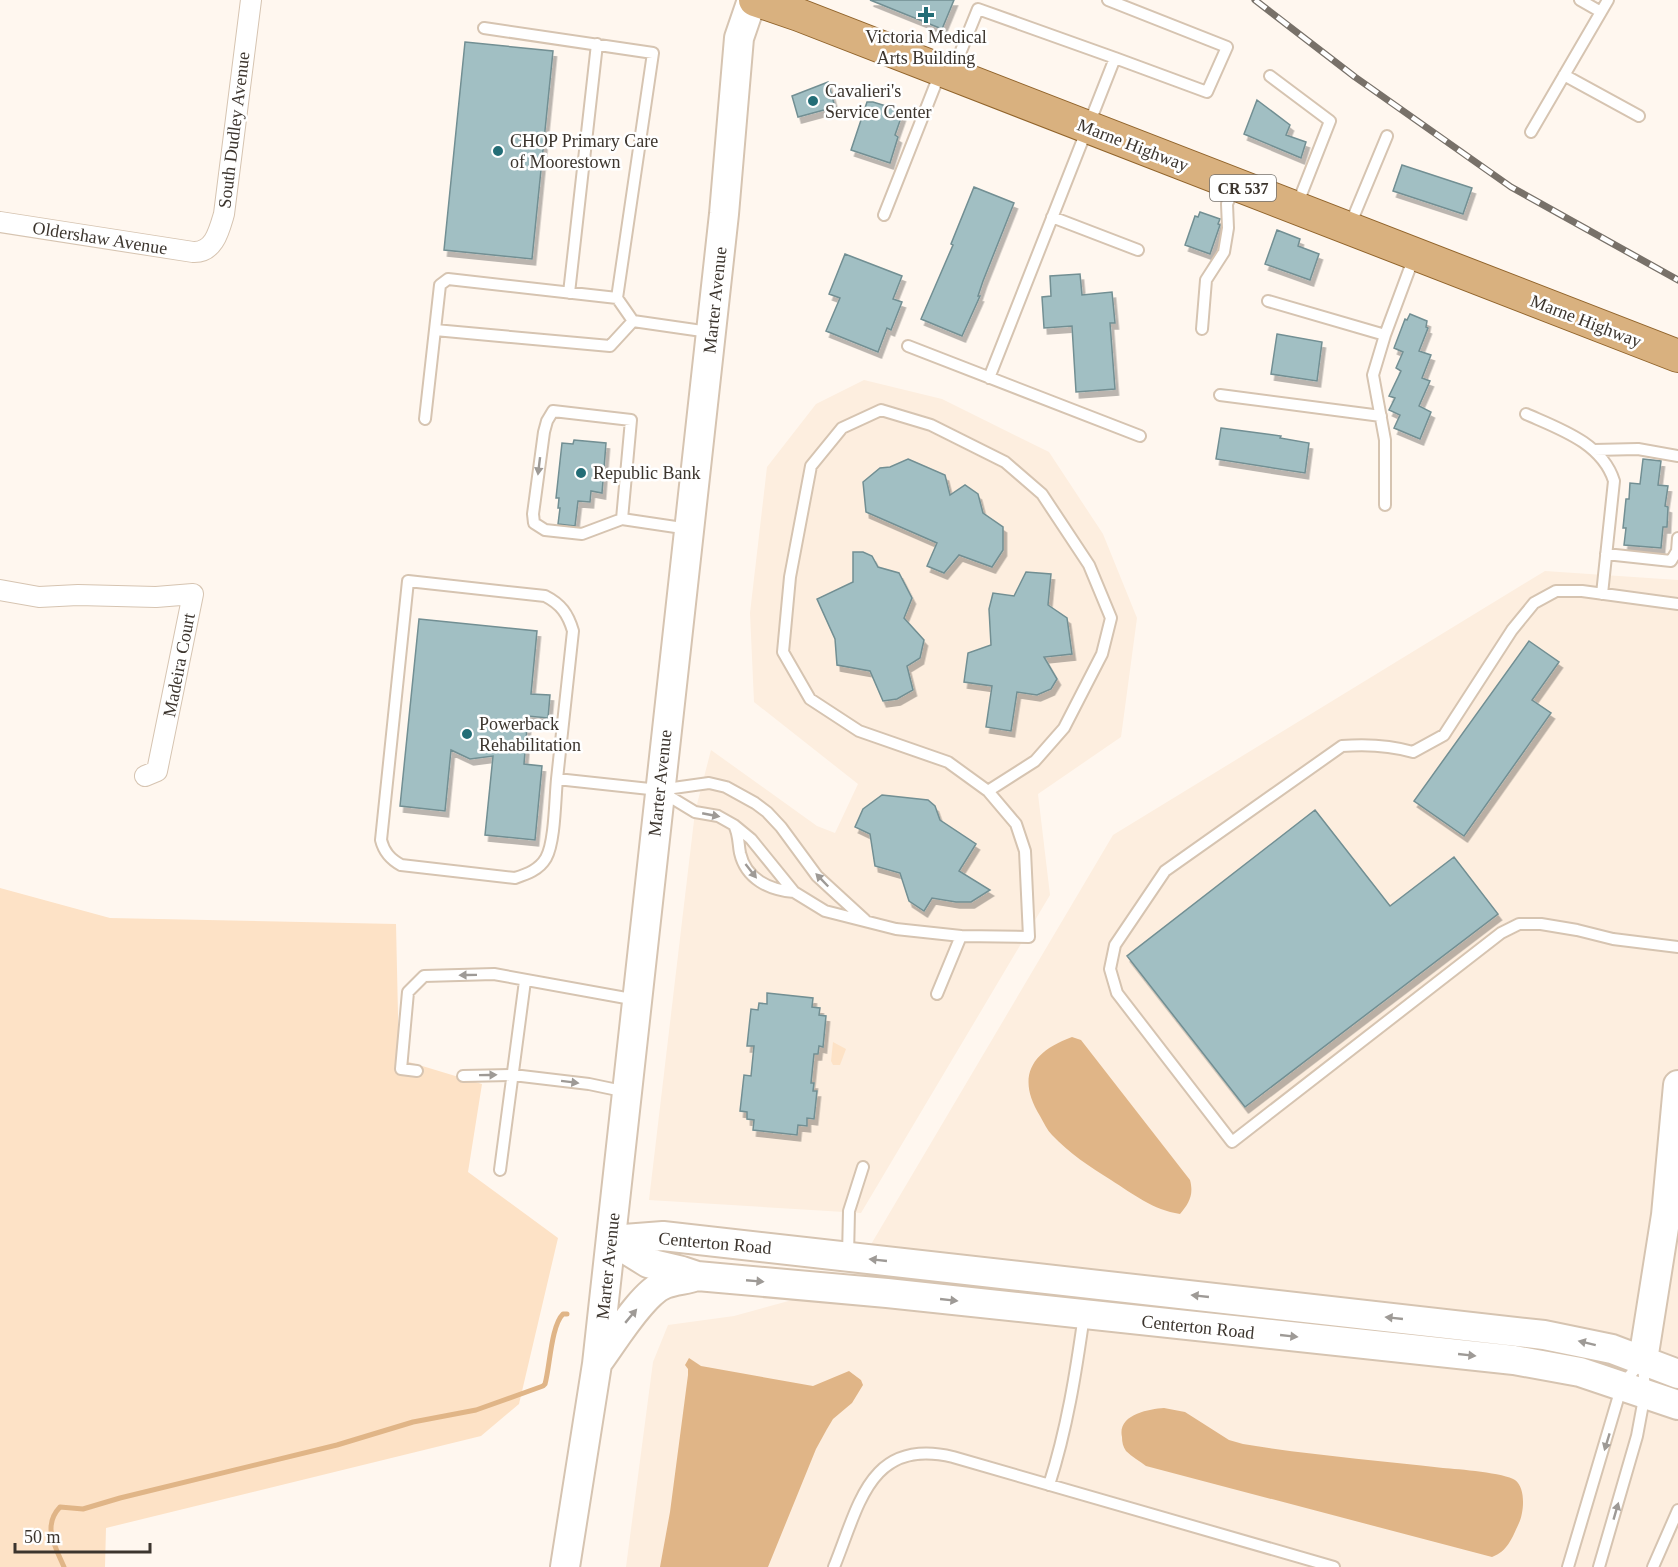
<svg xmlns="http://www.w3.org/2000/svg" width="1678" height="1567" viewBox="0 0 1678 1567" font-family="Georgia,serif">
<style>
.built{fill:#fdeedf}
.green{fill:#fde2c6}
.water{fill:#e0b587}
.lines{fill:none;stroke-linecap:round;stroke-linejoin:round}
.stream{stroke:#e0b587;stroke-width:5}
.building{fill:#a1bfc3;stroke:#728f93;stroke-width:1.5;filter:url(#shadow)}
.lane-casing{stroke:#d6c4b1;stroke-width:14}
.street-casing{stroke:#d6c4b1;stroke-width:22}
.secondary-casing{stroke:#d6c4b1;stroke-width:32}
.primary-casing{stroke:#91642b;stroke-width:34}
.lane{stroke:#fff;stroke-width:10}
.street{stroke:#fff;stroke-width:20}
.secondary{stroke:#fff;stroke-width:28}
.primary{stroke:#d9b17f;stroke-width:32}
.rail-casing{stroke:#787169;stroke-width:7}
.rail{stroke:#fff;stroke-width:4.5;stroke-dasharray:14;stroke-linecap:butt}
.oneway{fill:#9e9a96}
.poi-dot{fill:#236d76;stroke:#fff;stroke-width:2}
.labels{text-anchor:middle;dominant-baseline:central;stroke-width:5;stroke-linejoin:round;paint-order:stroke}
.shield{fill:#fff;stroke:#76726d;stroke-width:1.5}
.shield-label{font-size:16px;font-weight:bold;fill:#3c352e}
.poi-label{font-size:18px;fill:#3c352e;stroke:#fff;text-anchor:start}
.street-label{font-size:18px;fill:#3c352e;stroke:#fff}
</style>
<defs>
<filter id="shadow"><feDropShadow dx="3.5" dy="6" stdDeviation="0" flood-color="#0004"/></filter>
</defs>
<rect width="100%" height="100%" fill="#fff7ef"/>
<path class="built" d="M 864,380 L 942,399 L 1049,452 L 1103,534 L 1137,618 L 1121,737 L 1038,794 L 1050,895 L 861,1213 L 649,1200 L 695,812 L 711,750 L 817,826 L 835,833 L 858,784 L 754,702 L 750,613 L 767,467 L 816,404 Z
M 1545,571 L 1678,580 L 1678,1567 L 626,1567 L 653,1362 L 668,1325 L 734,1316 L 847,1285 L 1113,835 Z"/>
<path class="green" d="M 0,888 L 110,918 L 396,924 L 399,1059 L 482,1084 L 468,1172 L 558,1238 L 519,1404 L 481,1436 L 106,1528 L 105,1567 L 0,1567 Z
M 833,1042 L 846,1049 L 840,1065 L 833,1065 L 831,1061 Z"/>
<path class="water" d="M 1072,1037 L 1081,1040 L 1190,1180 C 1194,1195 1189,1203 1180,1214 C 1153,1210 1133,1194 1111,1180 C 1090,1167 1069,1153 1052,1135 C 1047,1130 1044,1123 1040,1116 C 1016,1077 1031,1052 1072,1037 Z
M 689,1358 L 701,1366 L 813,1386 L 849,1371 L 861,1380 L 863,1385 L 852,1403 L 833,1419 L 827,1429 L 816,1449 L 768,1567 L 660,1567 L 670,1512 L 688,1375 L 688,1369 L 685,1365 Z
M 1164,1408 L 1185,1412 L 1229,1440 L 1243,1444 C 1309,1455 1376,1460 1443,1468 C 1458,1469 1505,1473 1515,1480 C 1526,1488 1524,1512 1519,1523 C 1512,1538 1508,1551 1492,1557 L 1146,1466 C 1140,1461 1132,1457 1126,1451 C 1123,1447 1122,1442 1122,1437 C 1117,1415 1148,1409 1164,1408 Z"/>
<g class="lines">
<path class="stream" d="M 64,1567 C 55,1546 42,1526 60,1507 L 83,1509 L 120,1498 L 337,1445 L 413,1422 L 476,1410 L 543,1386 L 545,1384 C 550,1366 551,1326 563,1314 L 567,1314"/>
</g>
<path class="building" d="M 870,0 L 954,0 L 942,29 Z
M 465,42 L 553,51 L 532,259 L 444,250 Z
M 828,82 L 835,107 L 798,117 L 792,96 Z
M 1257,100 L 1290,125 L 1286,135 L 1306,142 L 1301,158 L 1244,134 Z
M 867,102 L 873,102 L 896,109 L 895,112 L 902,115 L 895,135 L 898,137 L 890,163 L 851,150 Z
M 1402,165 L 1472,188 L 1463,214 L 1393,191 Z
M 974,187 L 1014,203 L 983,281 L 978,296 L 980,296 L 962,336 L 921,319 L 953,245 L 951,244 Z
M 1200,212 L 1220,219 L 1218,224 L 1220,225 L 1210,254 L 1185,245 L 1195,216 L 1198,217 Z
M 1277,230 L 1300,239 L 1298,246 L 1319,254 L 1310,280 L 1265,264 Z
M 845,254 L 902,276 L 893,299 L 902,302 L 891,330 L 887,328 L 878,352 L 826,331 L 840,298 L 829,294 Z
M 1080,274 L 1082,295 L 1112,292 L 1115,323 L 1110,323 L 1115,389 L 1076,392 L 1072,326 L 1044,328 L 1042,297 L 1051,296 L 1050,276 Z
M 1410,314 L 1427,321 L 1426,327 L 1428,328 L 1419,351 L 1431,355 L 1422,378 L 1430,381 L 1419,406 L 1431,412 L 1420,439 L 1394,428 L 1400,415 L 1389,410 L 1395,398 L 1389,396 L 1401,371 L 1396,368 L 1403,352 L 1394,348 L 1405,319 L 1407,320 Z
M 1277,334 L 1322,342 L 1317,381 L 1271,374 Z
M 1221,428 L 1281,436 L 1280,438 L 1309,443 L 1305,473 L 1216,459 Z
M 574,440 L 606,443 L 602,493 L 591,491 L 590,502 L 578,501 L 575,526 L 558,524 L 560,508 L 558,508 L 559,498 L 556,498 L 562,443 L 573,444 Z
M 908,459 L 945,475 L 950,495 L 965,485 L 978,494 L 983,513 L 1003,527 L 1003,550 L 992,567 L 959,555 L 944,573 L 927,566 L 937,543 L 866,512 L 863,482 L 880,468 L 890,467 Z
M 1643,459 L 1661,461 L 1658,485 L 1668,486 L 1665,506 L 1668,507 L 1667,527 L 1663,527 L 1661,548 L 1624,545 L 1626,528 L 1623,528 L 1626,499 L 1629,499 L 1630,483 L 1640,484 Z
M 853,552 L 863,552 L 872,556 L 878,567 L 899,573 L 912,598 L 904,618 L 924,640 L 920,658 L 907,666 L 913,690 L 897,699 L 883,701 L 870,671 L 837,665 L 835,639 L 817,599 L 853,582 Z
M 1026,572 L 1051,574 L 1048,605 L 1067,618 L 1072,654 L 1044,657 L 1057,679 L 1051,689 L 1037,695 L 1017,692 L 1011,731 L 986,727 L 992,686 L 964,682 L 968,653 L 991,645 L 989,609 L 993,593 L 1014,596 Z
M 419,619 L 537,631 L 531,694 L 550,695 L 548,718 L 528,716 L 524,764 L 542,766 L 535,840 L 485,835 L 493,756 L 470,759 L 451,750 L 445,811 L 400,806 Z
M 1529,641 L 1559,662 L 1532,700 L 1551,713 L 1464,836 L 1414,801 Z
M 882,795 L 928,800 L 935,806 L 940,820 L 976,844 L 959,871 L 990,890 L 971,902 L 956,902 L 932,898 L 924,911 L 909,901 L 900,873 L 875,866 L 870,834 L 855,827 L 863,809 Z
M 1315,810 L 1390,906 L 1454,857 L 1498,914 L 1245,1107 L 1127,956 Z
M 767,993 L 813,998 L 812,1007 L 820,1008 L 819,1015 L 826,1016 L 823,1047 L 819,1046 L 818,1054 L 814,1054 L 811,1083 L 814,1083 L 813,1091 L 817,1091 L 814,1119 L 807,1118 L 807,1126 L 798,1125 L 797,1135 L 753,1130 L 754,1120 L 747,1119 L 747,1112 L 740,1111 L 744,1075 L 751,1076 L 754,1046 L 747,1046 L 751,1009 L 758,1010 L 759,1003 L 767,1004 Z"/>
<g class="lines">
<defs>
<path id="lane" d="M 1108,0 L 1227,47 L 1207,92 L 1115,58
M 1580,0 L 1601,12
M 484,28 L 653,53 L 617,298
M 952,73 L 978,9 L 1115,58 L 989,378
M 1564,75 L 1639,116
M 1270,76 L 1330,121 L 1297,205
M 1531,132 L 1608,0
M 884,215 L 940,73
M 1052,217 L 1138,250
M 1350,225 L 1387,136
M 569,293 L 597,44
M 1268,301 L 1385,335
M 1202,329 L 1206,280 L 1224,252 L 1228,228 L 1227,204 L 1234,187
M 435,330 L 610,346 L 633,321
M 908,346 L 1140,436
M 1220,395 L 1381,416
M 1526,414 C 1560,429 1602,443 1614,481 L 1602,594
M 425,419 L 440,285 L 448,279 L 617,298 L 633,321 L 709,332
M 1594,450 L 1638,449 L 1678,456
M 1385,505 L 1385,440 L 1373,375 L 1385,335 L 1414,257
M 622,519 L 582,534 L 545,530 L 534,523 L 533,514 L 544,432 L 547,421 L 553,411 L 631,420 L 622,519 L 689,529
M 1606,554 L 1671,561 L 1677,551 L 1678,538
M 1678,604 L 1582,591 L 1556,591 L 1534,603 L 1512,630 L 1444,735 L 1413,752 C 1389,745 1367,744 1342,746 L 1165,871 L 1115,945 L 1110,969 L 1117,993 L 1232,1142 L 1501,933 L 1519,924 L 1541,924 L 1577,930 L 1613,939 L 1678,947
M 557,779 L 573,631 C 568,614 561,604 545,596 L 408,581 L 381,840 C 384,852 390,859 401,865 L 515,878 C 527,874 539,870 546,858 C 555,842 555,799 557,779 L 659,790 L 709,783 L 726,787 L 755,803 L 767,812 L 781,827 L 817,876 L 865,920
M 662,792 L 695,812 L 718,816 L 734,825 L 751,839 L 794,892 L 825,911 L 896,929 L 961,936 L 937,994
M 734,825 C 739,834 738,843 740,853 C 746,879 769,890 794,892
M 961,936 L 1029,937 L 1025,851 L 1016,824 L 988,791 L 948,762 L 859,731 L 810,699 L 783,652 L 790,577 L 811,466 L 842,428 L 881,410 L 931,425 L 1005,462 L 1042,494 L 1089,565 L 1111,618 L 1102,654 L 1064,728 L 1035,761 L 988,791
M 417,1071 L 401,1069 L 408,992 L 424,976 L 494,974 L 637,1000
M 463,1076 L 513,1075 L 589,1084 L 627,1092
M 500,1170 L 525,981
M 848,1256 L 849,1211 L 863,1167
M 1049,1485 C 1067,1429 1076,1372 1084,1315
M 834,1567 C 859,1506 869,1437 953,1457 L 1334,1567
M 1568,1567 L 1622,1385 L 1641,1362
M 1599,1567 L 1637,1436 L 1645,1393 L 1643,1363
M 1653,1567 L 1678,1510"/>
<path id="street" d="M 0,222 L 193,252 C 214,253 219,231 224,214 L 251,0
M 0,590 L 39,597 L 78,595 L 156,597 L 193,594 L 157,771 L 145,776"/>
<path id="secondary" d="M 611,1240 L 648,1263 L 682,1271 L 697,1276 L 887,1293 L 1514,1360 L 1580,1372 L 1678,1405
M 611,1240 L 663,1236 L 1544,1335 L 1612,1349 L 1678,1374
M 1643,1360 L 1666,1215 L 1678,1085
M 598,1362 C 613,1342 643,1292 665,1284 C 675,1280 687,1280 697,1276
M 565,1567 L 597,1364 L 724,214 L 739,38 L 752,0"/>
<path id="primary" d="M 755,0 L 799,15 L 1678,356"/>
</defs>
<use href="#lane" class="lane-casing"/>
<use href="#street" class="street-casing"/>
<use href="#secondary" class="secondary-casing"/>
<use href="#primary" class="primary-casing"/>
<use href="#lane" class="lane"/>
<use href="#street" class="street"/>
<use href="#secondary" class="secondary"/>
<use href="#primary" class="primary"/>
<defs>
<path id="rail" d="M 1255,0 L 1355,77 L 1511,187 L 1678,280"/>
</defs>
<use href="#rail" class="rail-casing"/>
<use href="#rail" class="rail"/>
</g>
<defs><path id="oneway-solid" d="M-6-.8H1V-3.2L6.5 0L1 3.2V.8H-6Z" transform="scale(1.5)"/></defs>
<g class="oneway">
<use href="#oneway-solid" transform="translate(539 466) rotate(97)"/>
<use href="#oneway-solid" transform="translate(711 815) rotate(11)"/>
<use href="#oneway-solid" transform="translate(751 871) rotate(52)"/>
<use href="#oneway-solid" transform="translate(822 880) rotate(-134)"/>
<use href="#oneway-solid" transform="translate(468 975) rotate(179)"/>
<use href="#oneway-solid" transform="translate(488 1075) rotate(-1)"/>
<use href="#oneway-solid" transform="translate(570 1082) rotate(7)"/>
<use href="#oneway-solid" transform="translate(878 1260) rotate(-174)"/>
<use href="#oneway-solid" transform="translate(755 1281) rotate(5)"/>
<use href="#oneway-solid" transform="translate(1200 1296) rotate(-174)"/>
<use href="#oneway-solid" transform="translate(949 1300) rotate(6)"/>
<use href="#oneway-solid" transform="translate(631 1316) rotate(-50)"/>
<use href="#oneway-solid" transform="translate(1394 1318) rotate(-174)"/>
<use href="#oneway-solid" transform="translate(1289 1336) rotate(6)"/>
<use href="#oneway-solid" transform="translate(1587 1343) rotate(-166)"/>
<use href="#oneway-solid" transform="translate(1467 1355) rotate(6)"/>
<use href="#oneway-solid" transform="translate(1607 1442) rotate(107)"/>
<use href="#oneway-solid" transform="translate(1616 1511) rotate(-74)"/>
</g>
<g class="poi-dot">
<path d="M923 6h6v6h6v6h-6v6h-6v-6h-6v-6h6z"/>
<circle cx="813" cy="101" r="6"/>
<circle cx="498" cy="151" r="6"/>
<circle cx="581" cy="473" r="6"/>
<circle cx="467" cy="734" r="6"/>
</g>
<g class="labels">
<rect class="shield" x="1210" y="175" width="66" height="26" rx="4.5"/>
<g class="shield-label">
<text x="1243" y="188">CR 537</text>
</g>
<g class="poi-label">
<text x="926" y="37" text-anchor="middle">Victoria Medical<tspan x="926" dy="21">Arts Building</tspan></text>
<text x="825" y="91">Cavalieri's<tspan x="825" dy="21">Service Center</tspan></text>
<text x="510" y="141">CHOP Primary Care<tspan x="510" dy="21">of Moorestown</tspan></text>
<text x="593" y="473">Republic Bank</text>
<text x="479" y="724">Powerback<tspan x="479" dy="21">Rehabilitation</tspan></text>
</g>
<g class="street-label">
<text transform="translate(234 130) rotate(-83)">South Dudley Avenue</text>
<text transform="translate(1133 145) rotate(21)">Marne Highway</text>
<text transform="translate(100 238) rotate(9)">Oldershaw Avenue</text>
<text transform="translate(715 300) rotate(-84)">Marter Avenue</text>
<text transform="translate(1586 321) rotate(21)">Marne Highway</text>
<text transform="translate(179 665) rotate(-79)">Madeira Court</text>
<text transform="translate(660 783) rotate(-84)">Marter Avenue</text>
<text transform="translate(715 1243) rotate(5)">Centerton Road</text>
<text transform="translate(608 1266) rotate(-84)">Marter Avenue</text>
<text transform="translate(1198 1327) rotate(6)">Centerton Road</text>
</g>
</g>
<path d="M15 1543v9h135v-9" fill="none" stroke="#3c352e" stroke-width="3"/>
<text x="24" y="1543" font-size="18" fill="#3c352e" stroke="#ffffff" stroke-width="4.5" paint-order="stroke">50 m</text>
</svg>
